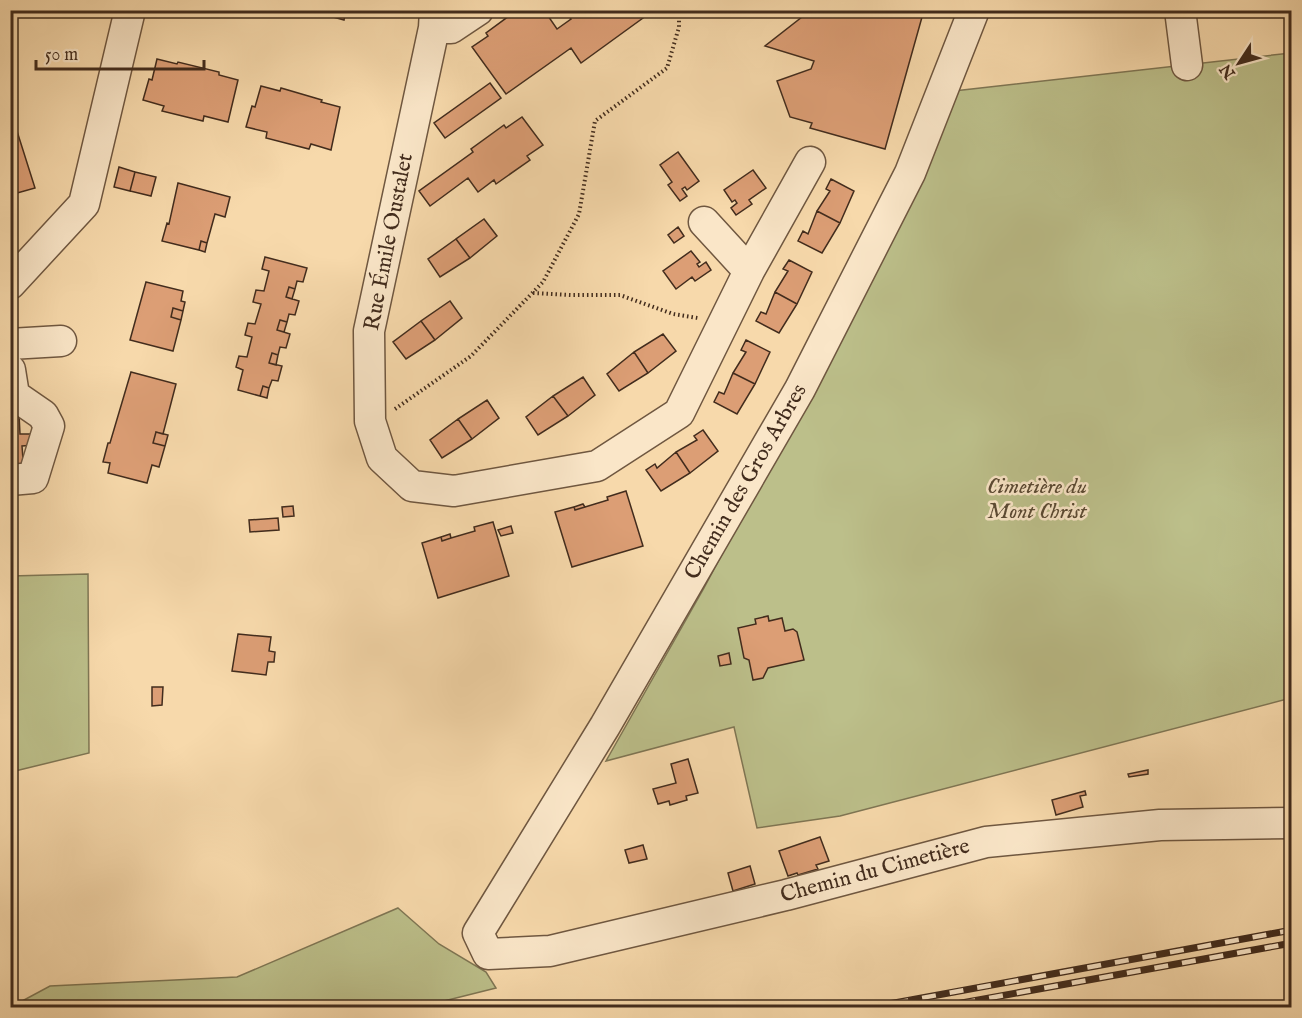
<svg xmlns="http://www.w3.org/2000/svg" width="1302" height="1018" viewBox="0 0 1302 1018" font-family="'IM FELL English',serif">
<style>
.green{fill:#bcbf8a;stroke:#7f7654;stroke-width:1.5}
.building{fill:#dc9e75;stroke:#422c1d;stroke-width:1.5}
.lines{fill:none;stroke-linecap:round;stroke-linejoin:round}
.minor-casing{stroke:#6f5740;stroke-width:33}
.path{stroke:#422c1d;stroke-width:4;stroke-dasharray:1.5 3;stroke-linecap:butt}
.minor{stroke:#fae6c8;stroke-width:30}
.rail-casing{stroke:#422c1d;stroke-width:7}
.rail{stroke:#fae6c8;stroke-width:4.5;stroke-dasharray:14;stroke-linecap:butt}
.labels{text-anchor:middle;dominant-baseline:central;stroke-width:5;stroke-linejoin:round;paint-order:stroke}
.street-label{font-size:22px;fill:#422c1d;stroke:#fae6c8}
.park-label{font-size:22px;font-style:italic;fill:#5a4933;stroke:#fae6c8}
</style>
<rect width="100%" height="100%" fill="#f7d9ab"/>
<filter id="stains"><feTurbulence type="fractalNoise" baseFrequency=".00333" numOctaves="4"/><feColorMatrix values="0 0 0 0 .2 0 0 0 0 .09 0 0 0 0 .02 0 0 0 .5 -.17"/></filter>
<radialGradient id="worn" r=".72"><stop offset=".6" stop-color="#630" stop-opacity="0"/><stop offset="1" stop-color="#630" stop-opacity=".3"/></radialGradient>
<path class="green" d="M 1291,53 L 1291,698 L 840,816 L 757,828 L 734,727 L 606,761 L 704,588 L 777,451 L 954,91 Z
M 88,574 L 89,753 L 11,772 L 11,576 Z
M 398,908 L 439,944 L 486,972 L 496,988 L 416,1008 L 11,1007 L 50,986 L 237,977 Z"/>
<path class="building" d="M 327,10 L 346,10 L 344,20 L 326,15 Z
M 379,10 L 396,10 L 395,15 Z
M 517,10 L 544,10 L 557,29 L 571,19 L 565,10 L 654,10 L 581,63 L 571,48 L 506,94 L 472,47 L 488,36 L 486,33 Z
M 811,10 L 924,10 L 885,149 L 810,128 L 812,123 L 790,117 L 777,81 L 811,69 L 814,61 L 765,46 Z
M 157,59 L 177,64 L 178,62 L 219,72 L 219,75 L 238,80 L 228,122 L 204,116 L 203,121 L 162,111 L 164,106 L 143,100 L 149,79 L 152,80 Z
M 490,83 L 501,98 L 445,138 L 434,123 Z
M 261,86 L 280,91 L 281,88 L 322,100 L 321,102 L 340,107 L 331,150 L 311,144 L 309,149 L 266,138 L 267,132 L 246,127 L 252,106 L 255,107 Z
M 10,109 L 35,188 L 10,195 Z
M 522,117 L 543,145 L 527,156 L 530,160 L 496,184 L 494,180 L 478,192 L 468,178 L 430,206 L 419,191 L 473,152 L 471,149 L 504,125 L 506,128 Z
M 678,152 L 699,181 L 687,190 L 685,187 L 682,189 L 687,196 L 680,201 L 668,185 L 672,182 L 660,165 Z
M 119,167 L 135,172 L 130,191 L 114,187 Z
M 753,170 L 766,188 L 749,200 L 752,204 L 736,215 L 731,208 L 737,203 L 735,200 L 732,202 L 724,190 Z
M 135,172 L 156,177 L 151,196 L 130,191 Z
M 831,179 L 854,191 L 840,223 L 817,211 L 830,191 L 826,189 Z
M 178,183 L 230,197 L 225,217 L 215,214 L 207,243 L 201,241 L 199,250 L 162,241 L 167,223 L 169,224 Z
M 817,211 L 840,223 L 822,253 L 798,241 L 803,231 L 808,234 Z
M 484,219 L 497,236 L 470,258 L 456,239 Z
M 678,227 L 684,236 L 674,243 L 668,235 Z
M 456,239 L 470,258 L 440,277 L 428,259 Z
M 201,241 L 207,243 L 205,252 L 199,250 Z
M 691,251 L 700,262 L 697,264 L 699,267 L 706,262 L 711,270 L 695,281 L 692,277 L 676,289 L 663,271 Z
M 265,257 L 307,268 L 303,282 L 297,281 L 295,289 L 289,287 L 286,297 L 299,301 L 295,315 L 289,314 L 287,322 L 280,320 L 277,330 L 290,334 L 286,348 L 280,347 L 278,355 L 272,353 L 269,363 L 282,366 L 278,381 L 272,380 L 269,388 L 263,386 L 260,396 L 238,390 L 243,370 L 236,367 L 239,356 L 247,357 L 252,337 L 245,335 L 248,323 L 255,324 L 261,304 L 253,302 L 256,290 L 264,291 L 269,271 L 262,269 Z
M 789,260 L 812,272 L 797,304 L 775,292 L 788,271 L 783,269 Z
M 146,282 L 183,291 L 181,301 L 185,302 L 183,311 L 173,308 L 171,317 L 181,320 L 173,351 L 130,340 Z
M 289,287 L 295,289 L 292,299 L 286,297 Z
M 775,292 L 797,304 L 779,333 L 756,321 L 761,312 L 766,314 Z
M 450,301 L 462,318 L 435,340 L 421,321 Z
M 173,308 L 183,311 L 181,320 L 171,317 Z
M 280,320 L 287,322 L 284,332 L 277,330 Z
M 421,321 L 435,340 L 406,359 L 393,342 Z
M 663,334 L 676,351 L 648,373 L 634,352 Z
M 746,340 L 770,352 L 755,384 L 733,373 L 746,352 L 741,350 Z
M 634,352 L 648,373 L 619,391 L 607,374 Z
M 272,353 L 278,355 L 276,365 L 269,363 Z
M 131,372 L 176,384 L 163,434 L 156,432 L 153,443 L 165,446 L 159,467 L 152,465 L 147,483 L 108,473 L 110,463 L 103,462 L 108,443 L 110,443 Z
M 733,373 L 755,384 L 737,414 L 714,402 L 719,392 L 724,394 Z
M 583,377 L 595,395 L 568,416 L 553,396 Z
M 263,386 L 269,388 L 267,398 L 260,396 Z
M 553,396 L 568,416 L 538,435 L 526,417 Z
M 487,400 L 499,418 L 472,439 L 458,419 Z
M 19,414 L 20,434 L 34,434 L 35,445 L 22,446 L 24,473 L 10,473 L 10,415 Z
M 458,419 L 472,439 L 442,458 L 430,440 Z
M 703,430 L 718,451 L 690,473 L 676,452 L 697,440 L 694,436 Z
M 156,432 L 168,435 L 165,446 L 153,443 Z
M 676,452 L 690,473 L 661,491 L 646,470 L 655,464 L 657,468 Z
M 626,491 L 643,546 L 572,567 L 555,512 L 574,507 L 575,510 L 585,507 L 608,500 L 607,497 Z
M 583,504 L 585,507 L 575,510 L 574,507 Z
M 293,506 L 294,516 L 283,517 L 282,507 Z
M 278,518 L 279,530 L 250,532 L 249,520 Z
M 493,522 L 509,576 L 438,598 L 422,543 L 441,537 L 442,541 L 451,538 L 475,531 L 474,527 Z
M 511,526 L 513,533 L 501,536 L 498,530 Z
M 450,534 L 451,538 L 442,541 L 441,537 Z
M 768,616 L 769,621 L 782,618 L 785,631 L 793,629 L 797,632 L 804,660 L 768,668 L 763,678 L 753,680 L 749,660 L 744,658 L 738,628 L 756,624 L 755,619 Z
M 238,634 L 271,637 L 269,651 L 275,652 L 274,662 L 268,662 L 266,675 L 232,671 Z
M 729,653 L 731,664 L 720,666 L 718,656 Z
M 152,687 L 163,687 L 162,705 L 152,706 Z
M 688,759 L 698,793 L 686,796 L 687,800 L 670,805 L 669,801 L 658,804 L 653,789 L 676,783 L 671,764 Z
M 1148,770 L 1148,774 L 1129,777 L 1128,774 Z
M 1085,791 L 1086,795 L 1080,796 L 1083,807 L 1056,815 L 1052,800 Z
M 820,837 L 829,861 L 816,865 L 818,869 L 798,875 L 797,873 L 788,876 L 779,851 Z
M 643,845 L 647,859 L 629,863 L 625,850 Z
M 750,866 L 755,884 L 733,891 L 728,873 Z"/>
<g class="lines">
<defs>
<path id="minor" d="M 435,10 L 434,28 L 369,331 L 370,421 L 382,458 L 412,486 L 454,491 L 597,466 L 679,413 L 749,271 L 810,162
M 974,10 L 910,173 L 800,389 L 605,726 L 478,933 L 488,954 L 550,951 L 786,895 L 986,842 L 1160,825 L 1292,823
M 1180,10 L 1187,65
M 434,28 L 451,28 L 478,10
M 704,222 L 749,271
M 10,284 L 84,204 L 130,10
M 10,344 L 61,341
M 10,370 L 14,395 L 43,415 L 49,426 L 33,478 L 10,480"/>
</defs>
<use href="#minor" class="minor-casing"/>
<path class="path" d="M 533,293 L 571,295 L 620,295 L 673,314 L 698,318
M 395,409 L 471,356 L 543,282 L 579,214 L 595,121 L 667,68 L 679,27 L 679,10"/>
<use href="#minor" class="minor"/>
<defs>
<path id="rail" d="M 867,1008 L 1292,930
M 934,1008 L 1292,943"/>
</defs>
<use href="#rail" class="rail-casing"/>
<use href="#rail" class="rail"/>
</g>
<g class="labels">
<g class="street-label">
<text transform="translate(389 242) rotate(-79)">Rue Émile Oustalet</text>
<text transform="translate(746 482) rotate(-60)">Chemin des Gros Arbres</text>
<text transform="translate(875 871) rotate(-15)">Chemin du Cimetière</text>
</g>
<g class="park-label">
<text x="1037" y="487">Cimetière du<tspan x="1037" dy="25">Mont Christ</tspan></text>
</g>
</g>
<rect width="1302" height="1018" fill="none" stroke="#f7d9ab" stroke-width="36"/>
<rect x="12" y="12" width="1278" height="994" fill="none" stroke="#422c1d" stroke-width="3"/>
<rect x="18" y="18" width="1266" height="982" fill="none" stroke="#422c1d" stroke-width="1.5"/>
<g transform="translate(1239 63) rotate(234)" stroke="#fae6c8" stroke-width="4.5" paint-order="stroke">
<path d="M0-4.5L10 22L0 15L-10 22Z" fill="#422c1d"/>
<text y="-9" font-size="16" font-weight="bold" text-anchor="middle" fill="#422c1d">N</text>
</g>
<path d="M36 60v9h168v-9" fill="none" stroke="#422c1d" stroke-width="3"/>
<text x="45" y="60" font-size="18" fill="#422c1d" stroke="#fae6c8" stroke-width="4.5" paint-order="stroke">50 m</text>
<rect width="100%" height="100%" filter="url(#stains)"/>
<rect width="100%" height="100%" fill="url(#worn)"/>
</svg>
